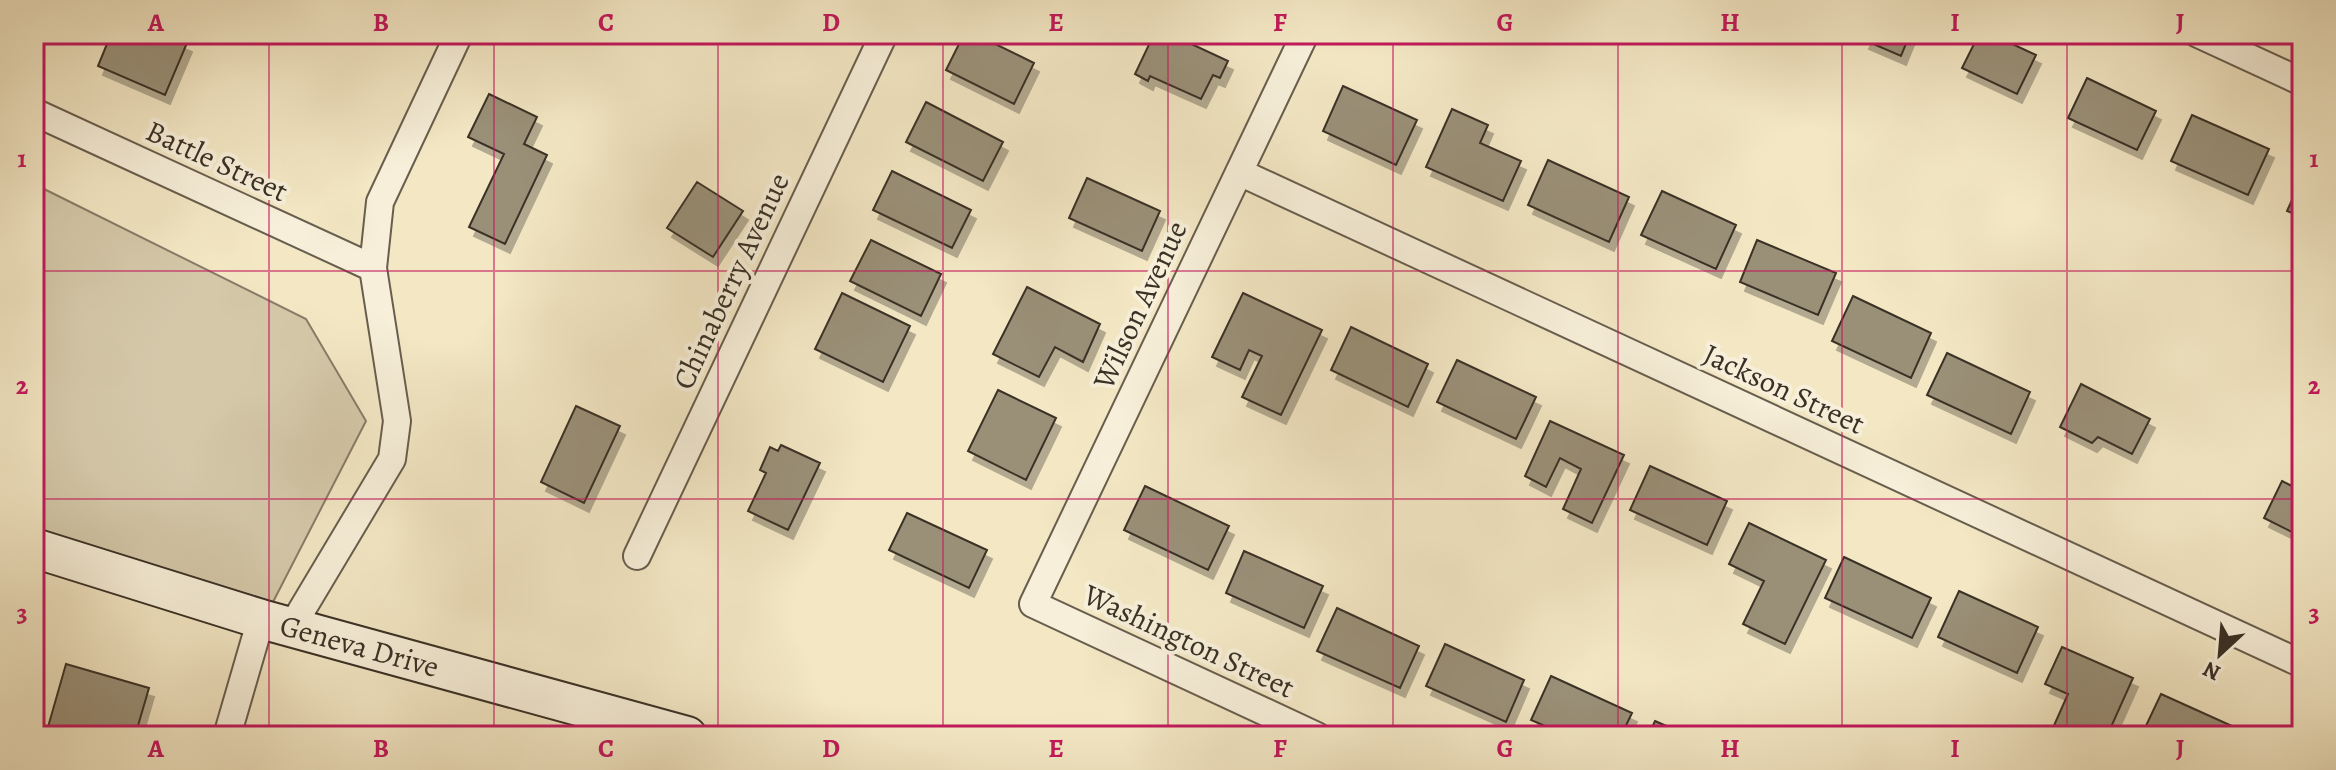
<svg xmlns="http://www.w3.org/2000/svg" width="2336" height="770" viewBox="0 0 2336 770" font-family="Alegreya,serif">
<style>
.green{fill:#d4c8a9;stroke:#877c68;stroke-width:2}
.building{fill:#9a9078;stroke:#3a3126;stroke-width:2;filter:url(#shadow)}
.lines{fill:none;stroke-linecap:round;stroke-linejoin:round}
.minor-casing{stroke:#685e4e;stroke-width:30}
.secondary-casing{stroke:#3a3126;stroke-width:42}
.minor{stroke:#f7efd9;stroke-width:26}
.secondary{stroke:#f7efd9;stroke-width:38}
.grid{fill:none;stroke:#c2185b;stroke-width:2;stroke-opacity:0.55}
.labels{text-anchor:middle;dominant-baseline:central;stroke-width:8;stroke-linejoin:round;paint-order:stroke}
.street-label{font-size:30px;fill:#3a3126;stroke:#f7efd9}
.neatline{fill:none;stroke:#c2185b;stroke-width:3}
.grid-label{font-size:26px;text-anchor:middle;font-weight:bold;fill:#c2185b}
</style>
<defs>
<filter id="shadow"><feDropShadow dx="5" dy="9" stdDeviation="0" flood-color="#0004"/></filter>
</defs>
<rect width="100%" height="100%" fill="#f3e7c4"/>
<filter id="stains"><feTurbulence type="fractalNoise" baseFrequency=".0025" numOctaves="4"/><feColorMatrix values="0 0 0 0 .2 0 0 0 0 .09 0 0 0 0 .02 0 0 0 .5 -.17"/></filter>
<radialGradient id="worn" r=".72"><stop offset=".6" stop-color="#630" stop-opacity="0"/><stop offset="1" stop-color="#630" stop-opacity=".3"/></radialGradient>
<path class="green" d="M 34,184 L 306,319 L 366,421 L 273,602 L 34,528 Z"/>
<path class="building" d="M 111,34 L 165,34 L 187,43 L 165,95 L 98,66 Z
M 964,34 L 975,34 L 1034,63 L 1014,104 L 946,70 Z
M 1154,34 L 1170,34 L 1228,61 L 1220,78 L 1213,75 L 1201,99 L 1150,76 L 1148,81 L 1135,74 Z
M 1867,34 L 1910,34 L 1901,56 L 1864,40 Z
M 1979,34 L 1991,34 L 2036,55 L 2017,94 L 1962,68 Z
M 2087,78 L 2156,111 L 2137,150 L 2068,118 Z
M 1343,86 L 1417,120 L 1396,165 L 1323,131 Z
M 489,94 L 537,117 L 524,144 L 547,155 L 505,244 L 469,227 L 504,154 L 468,137 Z
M 926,102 L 1003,142 L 983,181 L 906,142 Z
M 1452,109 L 1488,125 L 1480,143 L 1521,161 L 1503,201 L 1426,167 Z
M 2192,115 L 2269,149 L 2248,195 L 2171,161 Z
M 1548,160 L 1629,197 L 1609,242 L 1528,205 Z
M 892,171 L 971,210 L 952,248 L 873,210 Z
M 1087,178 L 1160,211 L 1142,251 L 1069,218 Z
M 2302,178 L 2302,217 L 2287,211 Z
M 697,182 L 743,211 L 713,257 L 667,228 Z
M 1662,191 L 1736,225 L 1716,269 L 1641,235 Z
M 871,240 L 941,274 L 921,316 L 850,281 Z
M 1757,240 L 1836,273 L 1818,315 L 1740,282 Z
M 1027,287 L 1100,324 L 1083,362 L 1055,347 L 1039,377 L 993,354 Z
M 842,293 L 910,326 L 883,382 L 815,349 Z
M 1243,293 L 1322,330 L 1281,415 L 1242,397 L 1262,356 L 1249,350 L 1240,370 L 1212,357 Z
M 1853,296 L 1931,333 L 1911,378 L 1832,341 Z
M 1351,327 L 1428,364 L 1408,407 L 1331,370 Z
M 1947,353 L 2030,392 L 2011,434 L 1927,395 Z
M 1457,360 L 1536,397 L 1516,439 L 1437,402 Z
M 2081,384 L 2150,419 L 2132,454 L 2098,437 L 2092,443 L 2060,427 Z
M 998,390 L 1056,418 L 1026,480 L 968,451 Z
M 576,406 L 620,426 L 584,503 L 541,482 Z
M 1550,421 L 1624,455 L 1592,523 L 1563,509 L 1581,469 L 1560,458 L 1546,487 L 1525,476 Z
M 781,445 L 820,463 L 788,530 L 748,511 L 766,473 L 760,470 L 770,447 L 778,451 Z
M 1650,466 L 1727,501 L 1707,545 L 1630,510 Z
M 2282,481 L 2302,491 L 2302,547 L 2297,544 L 2298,535 L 2264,518 Z
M 1145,486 L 1229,526 L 1208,570 L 1124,530 Z
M 907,513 L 987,550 L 969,588 L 889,550 Z
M 1749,523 L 1826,560 L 1785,644 L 1743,624 L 1764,581 L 1729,564 Z
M 1244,551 L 1323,586 L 1304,628 L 1226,593 Z
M 1844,557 L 1931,598 L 1912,638 L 1825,598 Z
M 1959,591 L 2038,627 L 2017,673 L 1938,637 Z
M 1337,608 L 1419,646 L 1400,688 L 1317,651 Z
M 1445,644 L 1524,680 L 1506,722 L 1426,686 Z
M 2062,647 L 2133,678 L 2107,736 L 2065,736 L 2052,730 L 2068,694 L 2045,684 Z
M 66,664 L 149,688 L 135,736 L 80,736 L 48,727 Z
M 1551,676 L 1632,713 L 1621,736 L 1568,736 L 1531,720 Z
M 2161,694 L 2232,726 L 2227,736 L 2152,736 L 2143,732 Z
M 1655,721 L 1689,736 L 1648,736 Z"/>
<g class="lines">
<defs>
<path id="minor" d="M 1305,34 L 1033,604 L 1317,736
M 2198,34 L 2302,82
M 34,112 L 373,268
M 1239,172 L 2302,664
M 637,556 L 884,34
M 291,628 L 392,459 L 397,421 L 373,268 L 380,202 L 459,34
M 227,736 L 261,619"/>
<g id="secondary">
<path id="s1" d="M 34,548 L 261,619 L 687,736"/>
</g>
</defs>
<use href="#minor" class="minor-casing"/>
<use href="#secondary" class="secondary-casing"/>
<use href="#minor" class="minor"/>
<use href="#secondary" class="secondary"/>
</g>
<path class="grid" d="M 269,34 L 269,736M 494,34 L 494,736M 718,34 L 718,736M 943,34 L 943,736M 1168,34 L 1168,736M 1393,34 L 1393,736M 1618,34 L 1618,736M 1842,34 L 1842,736M 2067,34 L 2067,736M 34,271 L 2302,271M 34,499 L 2302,499"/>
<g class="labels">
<g class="street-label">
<text transform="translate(217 161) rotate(25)">Battle Street</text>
<text transform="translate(731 281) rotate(-65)">Chinaberry Avenue</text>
<text transform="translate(1140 305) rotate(-65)">Wilson Avenue</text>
<text transform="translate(1784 389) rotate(25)">Jackson Street</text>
<text transform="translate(1189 641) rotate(25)">Washington Street</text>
<text stroke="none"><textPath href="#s1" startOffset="340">Geneva Drive</textPath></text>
</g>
</g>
<rect width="2336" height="770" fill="none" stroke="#f3e7c4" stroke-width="88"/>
<g transform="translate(2220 654) rotate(206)" stroke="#f7efd9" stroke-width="6" paint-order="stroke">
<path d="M0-6L14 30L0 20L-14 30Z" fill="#3a3126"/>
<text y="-12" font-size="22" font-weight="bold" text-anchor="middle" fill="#3a3126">N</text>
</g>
<rect x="44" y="44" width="2248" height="682" class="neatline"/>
<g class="grid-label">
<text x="156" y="31">A</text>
<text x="381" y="31">B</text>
<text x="606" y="31">C</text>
<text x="831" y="31">D</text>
<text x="1056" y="31">E</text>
<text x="1280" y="31">F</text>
<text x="1505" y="31">G</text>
<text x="1730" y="31">H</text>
<text x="1955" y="31">I</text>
<text x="2180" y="31">J</text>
<text x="22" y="167">1</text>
<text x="2314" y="167">1</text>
<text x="22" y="394">2</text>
<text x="2314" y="394">2</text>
<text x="22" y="621">3</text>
<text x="2314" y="621">3</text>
<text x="156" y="757">A</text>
<text x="381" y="757">B</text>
<text x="606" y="757">C</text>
<text x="831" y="757">D</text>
<text x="1056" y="757">E</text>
<text x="1280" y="757">F</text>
<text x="1505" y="757">G</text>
<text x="1730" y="757">H</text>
<text x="1955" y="757">I</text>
<text x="2180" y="757">J</text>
</g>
<rect width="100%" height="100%" filter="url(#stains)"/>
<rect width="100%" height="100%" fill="url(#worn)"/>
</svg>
